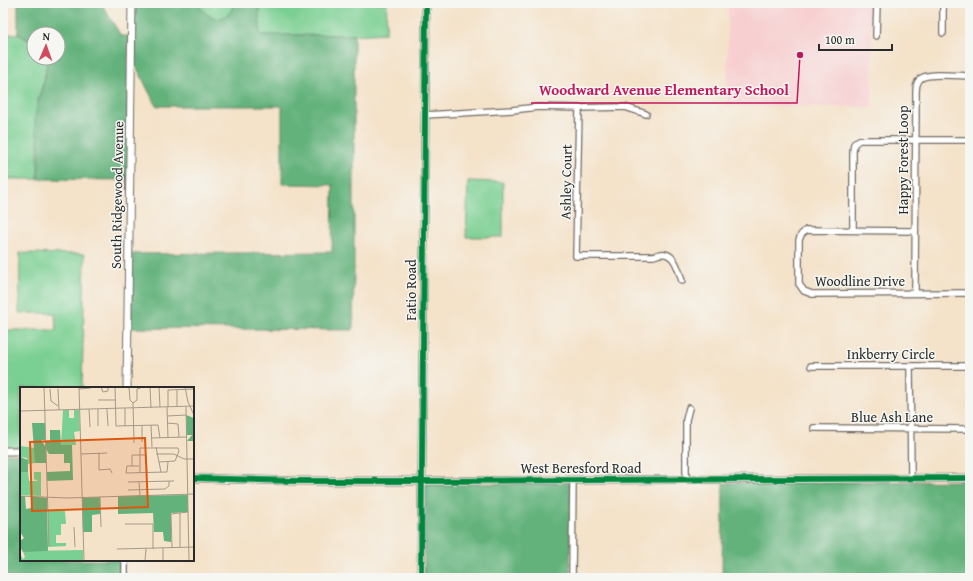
<svg xmlns="http://www.w3.org/2000/svg" width="973" height="581" viewBox="0 0 973 581" font-family="'Gentium Book Plus',serif">
<style>
.built{fill:#f7cfd0}
.green{fill:#7acf92;stroke:#527d5e}
.forest{fill:#63b27c;stroke:#476e54}
.lines{fill:none;stroke-linecap:round;stroke-linejoin:round}
.minor-casing{stroke:#716b62;stroke-width:8}
.tertiary-casing{stroke:#716b62;stroke-width:9}
.minor{stroke:#fff;stroke-width:5.5}
.tertiary{stroke:#fff;stroke-width:7}
.cycleway-casing{stroke:#f6f6f2;stroke-width:8}
.cycleway{stroke:#00873e;stroke-width:6}
.labels{text-anchor:middle;dominant-baseline:central;stroke-width:3;stroke-linejoin:round;paint-order:stroke}
.street-label{font-size:14px;fill:#2b2b2b;stroke:#f6f6f2}
.inset-road{fill:none;stroke:#a4998a;stroke-width:1}
.view{fill:#df570e;fill-opacity:0.15;stroke:#df570e;stroke-width:2}
.inset-edge{fill:none;stroke:#2b2b2b;stroke-width:2}
.leader{fill:none;stroke:#c2185b;stroke-width:1.5}
.callout-dot{fill:#c2185b;stroke:#f6f6f2;stroke-width:1.5}
.callout-label{font-size:15px;text-anchor:middle;font-weight:bold;fill:#c2185b;stroke:#f6f6f2;stroke-width:3;stroke-linejoin:round;paint-order:stroke}
</style>
<rect width="100%" height="100%" fill="#f6f6f2"/>
<filter id="ink" filterUnits="userSpaceOnUse"><feTurbulence type="fractalNoise" baseFrequency=".025" numOctaves="2"/><feDisplacementMap in="SourceGraphic" scale="8" xChannelSelector="R" yChannelSelector="G"/><feConvolveMatrix kernelMatrix="1 2 1 2 8 2 1 2 1" color-interpolation-filters="sRGB"/></filter>
<filter id="wash" filterUnits="userSpaceOnUse"><feTurbulence type="fractalNoise" baseFrequency=".012" numOctaves="4" result="noise"/><feDisplacementMap in="SourceGraphic" scale="16" xChannelSelector="R" yChannelSelector="G"/><feGaussianBlur stdDeviation="0.9" result="paint"/><feColorMatrix in="noise" values="0 0 0 0 0 0 0 0 0 0 0 0 0 0 0 0 0 1.4 0 .05"/><feComposite in="paint" operator="in"/></filter>
<g filter="url(#wash)">
<rect width="100%" height="100%" fill="#f4e2c9"/>
<path class="built" d="M 728,3 L 872,3 L 872,107 L 727,106 Z"/>
<path class="green" d="M 196,3 L 234,3 C 232,13 227,16 218,19 L 208,15 Z
M 259,3 L 387,3 L 386,33 L 354,35 L 260,35 Z
M 3,34 L 18,34 L 32,42 L 34,43 L 34,58 L 46,58 L 47,62 L 44,81 L 38,99 L 38,179 L 3,179 Z
M 468,181 L 503,182 L 503,237 L 466,237 Z
M 20,253 L 85,254 L 82,388 L 21,388 L 21,448 L 3,448 L 3,330 L 56,330 L 55,313 L 19,313 Z"/>
<path class="forest" d="M 18,3 L 101,3 L 121,36 L 129,36 L 127,180 L 38,179 C 38,168 40,157 39,147 C 39,138 34,128 35,119 C 36,101 50,74 46,58 L 58,58 L 58,34 L 34,34 L 34,43 L 18,34 Z
M 135,3 L 196,3 L 208,15 L 218,19 C 227,16 232,13 234,3 L 259,3 L 260,35 L 354,35 L 354,268 L 353,330 L 131,328 L 132,254 L 332,252 L 333,185 L 282,184 L 282,106 L 156,106 L 134,62 Z
M 3,454 L 21,454 L 21,560 L 122,560 L 122,578 L 3,578 Z
M 970,481 L 970,578 L 722,578 L 723,483 Z
M 571,483 L 570,578 L 424,578 L 425,484 Z"/>
</g>
<g filter="url(#ink)">
<g class="lines">
<defs>
<path id="minor" d="M 943,33 L 943,3
M 876,36 L 877,3
M 579,108 L 576,256 L 654,256 C 673,247 678,267 682,281
M 425,115 L 512,110 L 538,107 L 579,108 L 625,107 L 646,114
M 853,230 L 853,151 L 854,144 L 859,140 L 970,140
M 915,231 L 806,230 L 801,235 L 799,240 L 799,284 L 804,291 L 812,294 L 970,293
M 915,293 L 916,93 C 916,88 916,83 920,79 C 927,72 960,76 970,76
M 811,366 L 970,366
M 910,366 L 911,479
M 814,428 L 970,429
M 686,480 L 686,420 L 689,408
M 125,578 L 125,560
M 572,578 L 573,481"/>
<path id="tertiary" d="M 127,388 L 132,3
M 3,451 L 21,451
M 193,478 L 296,481 L 423,481 L 970,478
M 421,578 L 426,3"/>
</defs>
<use href="#minor" class="minor-casing"/>
<use href="#tertiary" class="tertiary-casing"/>
<use href="#minor" class="minor"/>
<use href="#tertiary" class="tertiary"/>
<defs>
<path id="cycleway" d="M 193,478 L 296,481 L 423,481 L 970,478
M 421,578 L 426,3"/>
</defs>
<use href="#cycleway" class="cycleway-casing"/>
<use href="#cycleway" class="cycleway"/>
</g>
</g>
<g class="labels">
<g class="street-label">
<text transform="translate(903 160) rotate(-90)">Happy Forest Loop</text>
<text transform="translate(566 182) rotate(-89)">Ashley Court</text>
<text transform="translate(117 195) rotate(-89)">South Ridgewood Avenue</text>
<text x="860" y="281">Woodline Drive</text>
<text transform="translate(411 290) rotate(-90)">Fatio Road</text>
<text x="891" y="354">Inkberry Circle</text>
<text x="892" y="417">Blue Ash Lane</text>
<text x="581" y="468">West Beresford Road</text>
</g>
</g>
<g transform="translate(20 387)">
<rect width="174" height="174" fill="#f4e2c9"/>
<path d="M 43,23 L 49,23 L 49,31 L 54,31 L 54,23 L 59,23 L 60,44 L 54,45 L 56,58 L 41,58 ZM 0,59 L 15,61 L 15,76 L 8,77 L 7,71 L 0,70 ZM 0,85 L 8,85 L 9,94 L 18,94 L 14,92 L 14,85 L 21,85 L 21,109 L 0,108 ZM 28,124 L 45,124 L 46,137 L 41,137 L 41,148 L 36,148 L 36,156 L 46,156 L 46,159 L 28,160 ZM 63,163 L 63,174 L 0,174 L 0,167 L 3,172 L 5,170 L 3,165 L 8,164 Z" fill="#7acf92"/>
<path d="M 166,28 L 174,31 L 174,54 L 167,54 L 172,48 L 167,48 ZM 12,36 L 25,36 L 25,53 L 21,53 L 25,59 L 26,55 L 30,54 L 30,43 L 40,43 L 41,58 L 52,58 L 53,93 L 27,94 L 27,85 L 50,84 L 50,76 L 44,76 L 44,67 L 29,67 L 26,62 L 26,76 L 15,76 ZM 0,70 L 8,73 L 8,85 L 0,85 ZM 168,108 L 168,125 L 151,126 L 151,155 L 144,154 L 143,145 L 134,145 L 133,126 L 98,127 L 98,109 ZM 0,109 L 5,109 L 6,122 L 11,121 L 11,109 L 27,111 L 28,164 L 3,165 L 0,160 L 0,154 L 4,151 L 0,145 ZM 80,110 L 80,127 L 72,128 L 72,145 L 63,145 L 62,111 Z" fill="#63b27c"/>
<path class="inset-road" d="M 13,0 L 49,0M 24,0 L 29,159M 59,0 L 64,174M 81,0 L 83,5 L 88,4 L 88,0M 95,0 L 96,39 L 138,38 L 140,51M 109,0 L 110,13 L 113,16M 130,0 L 131,21M 139,0 L 140,20M 165,0 L 168,15 L 174,28M 30,2 L 31,14 L 38,19M 38,2 L 39,23M 59,2 L 71,1M 157,2 L 157,20M 78,13 L 96,13M 147,20 L 148,51M 148,20 L 148,3 L 174,2M 166,20 L 169,174M 105,21 L 105,39M 69,22 L 70,40M 78,22 L 78,39M 87,22 L 88,39M 0,24 L 174,19M 147,29 L 166,28M 147,36 L 158,37 L 159,50M 131,38 L 132,60M 122,39 L 122,55M 131,51 L 166,50M 114,56 L 113,16 L 117,13 L 117,2 L 123,0M 136,60 L 141,85M 79,66 L 79,83 L 90,82 L 92,86M 61,67 L 87,66M 136,67 L 154,67 L 164,72 L 174,72M 112,79 L 112,68 L 126,68 L 127,86M 119,79 L 107,79 L 106,86 L 147,85 L 148,75M 120,86 L 120,61 L 158,61 L 159,64 L 155,74 L 139,75M 108,95 L 154,94M 119,95 L 120,108M 108,103 L 145,102 L 149,99 L 149,94M 0,109 L 47,111 L 174,107M 80,110 L 81,140M 160,126 L 160,160M 105,137 L 133,137 L 133,162M 54,140 L 55,160M 143,161 L 143,174M 152,161 L 151,127 L 168,125M 97,162 L 174,160M 125,174 L 126,162"/>
<path class="view" d="M 125,51 L 128,120 L 12,124 L 10,55 Z"/>
<rect width="174" height="174" class="inset-edge"/>
</g>
<path class="leader" d="M800 55L797 103H531"/>
<circle class="callout-dot" cx="800" cy="55" r="4"/>
<g class="callout-label">
<text x="664" y="95">Woodward Avenue Elementary School</text>
</g>
<rect width="973" height="581" fill="none" stroke="#f6f6f2" stroke-width="16"/>
<g transform="translate(46 46) rotate(2)"><circle r="19" fill="#f6f6f2" stroke="#a5a5a2"/>
<path d="M0-3L7 15L0 10L-7 15Z" fill="#d1495b"/>
<text y="-6" font-size="11" font-weight="bold" text-anchor="middle" fill="#2b2b2b">N</text>
</g>
<path d="M819 44v6h73v-6" fill="none" stroke="#2b2b2b" stroke-width="2"/>
<text x="825" y="44" font-size="12" fill="#2b2b2b" stroke="#f6f6f2" stroke-width="3" paint-order="stroke">100 m</text>
</svg>
